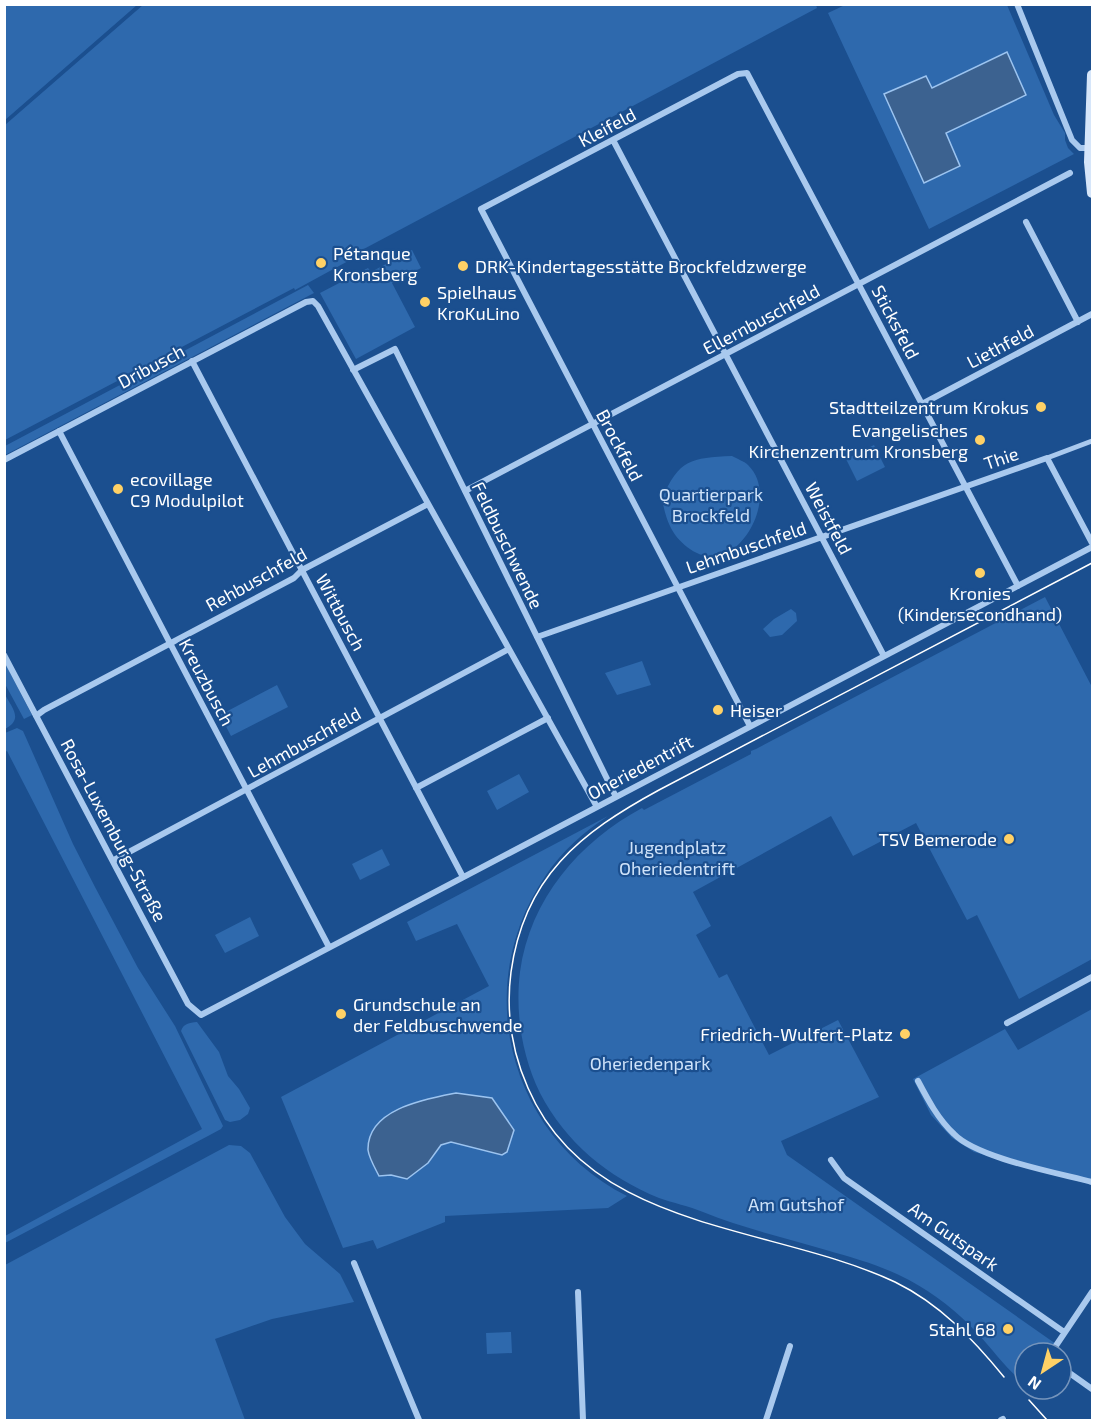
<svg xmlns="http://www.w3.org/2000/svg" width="1097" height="1425" viewBox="0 0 1097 1425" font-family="'Exo 2',sans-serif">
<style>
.green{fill:#2e69ad}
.water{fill:#3c6290;stroke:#9cc4f0;stroke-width:1.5}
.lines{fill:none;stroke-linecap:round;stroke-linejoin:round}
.pedestrian{stroke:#a9c9ee;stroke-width:5}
.minor{stroke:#a9c9ee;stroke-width:6}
.secondary{stroke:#d6e6fa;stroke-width:10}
.tram{stroke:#fff;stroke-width:1.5}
.poi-dot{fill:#ffd166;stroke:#1b4f8f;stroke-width:2}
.labels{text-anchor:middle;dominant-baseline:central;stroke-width:4.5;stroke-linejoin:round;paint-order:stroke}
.street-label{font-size:18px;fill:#fff;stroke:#1b4f8f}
.poi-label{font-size:18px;fill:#fff;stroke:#1b4f8f;text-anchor:start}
.park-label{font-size:18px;fill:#cfe3fa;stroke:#1b4f8f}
</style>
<rect width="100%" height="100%" fill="#1b4f8f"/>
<path class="green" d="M 5,4 L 137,4 L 137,5 L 5,120 Z
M 816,5 L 817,8 L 360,251 L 361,254 L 295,290 L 294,288 L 5,440 L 5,125 L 143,5 Z
M 845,5 L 1007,5 L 1054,115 L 1065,133 L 1065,140 L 1068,148 L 1074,154 L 929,229 L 828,13 Z
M 412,250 L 421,268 L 392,283 L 415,327 L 356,359 L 320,293 L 368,268 L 371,272 Z
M 308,285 L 314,293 L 5,455 L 5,446 Z
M 874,445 L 885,467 L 857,481 L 846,459 Z
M 732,456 C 737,459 744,461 748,465 C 773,489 755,538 727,553 C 706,565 679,546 670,526 C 666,518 664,509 662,499 C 679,459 691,458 732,456 Z
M 1045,597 L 1092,687 L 1092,959 L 1019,999 L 977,915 L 967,920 L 916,823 L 853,856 L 831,816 L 693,892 L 711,926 L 696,935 L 719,978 L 727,974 L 769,1055 L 838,1020 L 879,1097 L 781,1141 L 787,1155 L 1056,1344 L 1051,1353 L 1025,1353 L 1025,1384 C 1006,1369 994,1351 978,1334 C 958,1312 935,1294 909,1280 C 883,1266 854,1258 826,1250 C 786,1238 742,1228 703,1212 C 689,1206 673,1203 659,1198 C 608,1177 566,1143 540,1093 C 522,1056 515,1013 520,972 C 530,899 579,842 642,808 L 644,810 L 751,754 L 751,751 L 756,749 Z
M 791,609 L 796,613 L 797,621 L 782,635 L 770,637 L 763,629 L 774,619 Z
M 4,661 L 32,715 L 24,719 L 5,684 Z
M 642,661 L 651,685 L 617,695 L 605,673 Z
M 277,685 L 288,707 L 231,736 L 220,715 Z
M 4,693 C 12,708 24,719 5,729 Z
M 17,728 L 23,731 L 73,844 L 95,887 L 138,968 L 175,1026 L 223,1126 L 221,1129 L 208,1136 L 5,1243 L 5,1236 L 202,1129 L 7,751 L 5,752 L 5,733 Z
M 519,774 L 529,792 L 497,810 L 487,791 Z
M 608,816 C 584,832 562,851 546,875 C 470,985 508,1136 627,1196 L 608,1208 L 445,1216 L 445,1222 L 377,1249 L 373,1240 L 343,1248 L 281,1097 L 489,986 L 457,924 L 416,941 L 407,922 Z
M 382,849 L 390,865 L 360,880 L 352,864 Z
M 250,917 L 259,936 L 225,953 L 215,935 Z
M 1092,1009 L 1092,1185 L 974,1152 L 952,1138 L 931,1115 L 913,1079 L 1005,1029 L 1018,1050 Z
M 197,1022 L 219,1052 L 228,1076 L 239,1089 L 250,1108 L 248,1114 L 240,1120 L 230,1122 L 225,1120 L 181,1031 C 184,1023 189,1023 197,1022 Z
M 229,1145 L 241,1146 L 250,1153 L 285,1217 L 305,1244 L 340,1274 L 354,1302 L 272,1319 L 215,1339 L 245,1420 L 5,1420 L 5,1265 Z
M 511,1332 L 512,1353 L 487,1354 L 486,1333 Z"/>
<path class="water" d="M 1007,52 L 1026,95 L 946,133 L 960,166 L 924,183 L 884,94 L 926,76 L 932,88 Z
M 456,1093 L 492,1098 L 514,1130 L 507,1152 L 502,1155 L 451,1142 L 441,1145 L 428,1163 L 407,1179 L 391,1175 L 379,1176 C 376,1170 369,1158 368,1150 C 367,1109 425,1099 456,1093 Z"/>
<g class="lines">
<path class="pedestrian" d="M 1047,458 L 1092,441"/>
<path class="minor" d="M 1017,4 L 1072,140 L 1080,148 L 1089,148
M 613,140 L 884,656
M 1026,222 L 1078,322
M 192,361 L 463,877
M 353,370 L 395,349 L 616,797
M 922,404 L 1092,314
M 59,431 L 329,947
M 4,460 L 306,302 L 313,301 L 318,306 L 597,807
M 465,491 L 1070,173
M 537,637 L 1047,458 L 1092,543
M 4,655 L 188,1004 L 201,1015 L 1092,547
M 36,716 L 44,710 L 294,578 L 302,570 L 428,504
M 750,726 L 481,209 L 738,74 L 747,73 L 1018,586
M 416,788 L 548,718
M 114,860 L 509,649
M 1007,1023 L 1092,977
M 918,1081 C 928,1100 938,1119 954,1134 C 977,1158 1058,1173 1092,1182
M 831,1160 L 844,1178 L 851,1183 L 1064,1332
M 354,1263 L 419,1420
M 578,1292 L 583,1420
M 1051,1353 L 1092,1292
M 1061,1367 L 1092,1389
M 766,1420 L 790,1346
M 1001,1420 L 1003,1419"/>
<path class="secondary" d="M 1092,75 L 1089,162 L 1092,193"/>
<path class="tram" d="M 1004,1377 C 973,1339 940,1304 895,1282 C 772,1224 590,1232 528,1088 C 512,1052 506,1011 511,972 C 524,877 580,833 659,790 L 1092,563
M 1029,1400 L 1047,1420"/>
</g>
<g class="poi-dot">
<circle cx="321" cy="263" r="6"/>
<circle cx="463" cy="266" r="6"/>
<circle cx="425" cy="302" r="6"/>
<circle cx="1041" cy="407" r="6"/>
<circle cx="980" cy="440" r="6"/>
<circle cx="118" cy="489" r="6"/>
<circle cx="980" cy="573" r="6"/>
<circle cx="718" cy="710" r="6"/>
<circle cx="1009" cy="839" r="6"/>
<circle cx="341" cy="1014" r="6"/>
<circle cx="905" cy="1034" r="6"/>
<circle cx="1008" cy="1329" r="6"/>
</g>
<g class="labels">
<g class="street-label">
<text transform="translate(607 127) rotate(-28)">Kleifeld</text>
<text transform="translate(761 319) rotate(-28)">Ellernbuschfeld</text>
<text transform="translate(896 322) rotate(62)">Sticksfeld</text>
<text transform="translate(1000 346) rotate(-28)">Liethfeld</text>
<text transform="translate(151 366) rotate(-28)">Dribusch</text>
<text transform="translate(620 445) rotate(62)">Brockfeld</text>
<text transform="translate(1001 458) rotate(-19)">Thie</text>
<text transform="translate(829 518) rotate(62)">Weistfeld</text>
<text transform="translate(508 545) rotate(64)">Feldbuschwende</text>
<text transform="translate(746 547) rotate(-19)">Lehmbuschfeld</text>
<text transform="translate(256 579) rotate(-29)">Rehbuschfeld</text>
<text transform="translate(341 612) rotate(62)">Wittbusch</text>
<text transform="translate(207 682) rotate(62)">Kreuzbusch</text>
<text transform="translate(304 742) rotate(-29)">Lehmbuschfeld</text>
<text transform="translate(640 767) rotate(-28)">Oheriedentrift</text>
<text transform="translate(114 830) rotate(62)">Rosa-Luxemburg-Straße</text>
<text transform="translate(954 1236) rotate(35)">Am Gutspark</text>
</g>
<g class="poi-label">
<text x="333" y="253">Pétanque<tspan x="333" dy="21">Kronsberg</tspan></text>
<text x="475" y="266">DRK-Kindertagesstätte Brockfeldzwerge</text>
<text x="437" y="292">Spielhaus<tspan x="437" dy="21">KroKuLino</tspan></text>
<text x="1029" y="407" text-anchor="end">Stadtteilzentrum Krokus</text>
<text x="968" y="430" text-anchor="end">Evangelisches<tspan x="968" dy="21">Kirchenzentrum Kronsberg</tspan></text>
<text x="130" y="479">ecovillage<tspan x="130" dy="21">C9 Modulpilot</tspan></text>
<text x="980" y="593" text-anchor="middle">Kronies<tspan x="980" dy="21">(Kindersecondhand)</tspan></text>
<text x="730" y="710">Heiser</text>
<text x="997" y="839" text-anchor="end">TSV Bemerode</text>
<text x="353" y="1004">Grundschule an<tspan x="353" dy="21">der Feldbuschwende</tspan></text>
<text x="893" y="1034" text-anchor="end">Friedrich-Wulfert-Platz</text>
<text x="996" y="1329" text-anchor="end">Stahl 68</text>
</g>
<g class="park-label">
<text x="711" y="494">Quartierpark<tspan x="711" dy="21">Brockfeld</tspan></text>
<text x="677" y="847">Jugendplatz<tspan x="677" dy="21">Oheriedentrift</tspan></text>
<text x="650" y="1063">Oheriedenpark</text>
<text x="796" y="1204">Am Gutshof</text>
</g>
</g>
<rect width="1097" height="1425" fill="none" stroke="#ffffff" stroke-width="12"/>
<g transform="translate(1043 1371) rotate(216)"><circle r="28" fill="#1b4f8f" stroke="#7695bc" stroke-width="1.5"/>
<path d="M0-4.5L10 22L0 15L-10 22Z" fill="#ffd166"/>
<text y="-9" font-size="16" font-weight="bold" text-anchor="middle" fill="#ffffff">N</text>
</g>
</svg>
